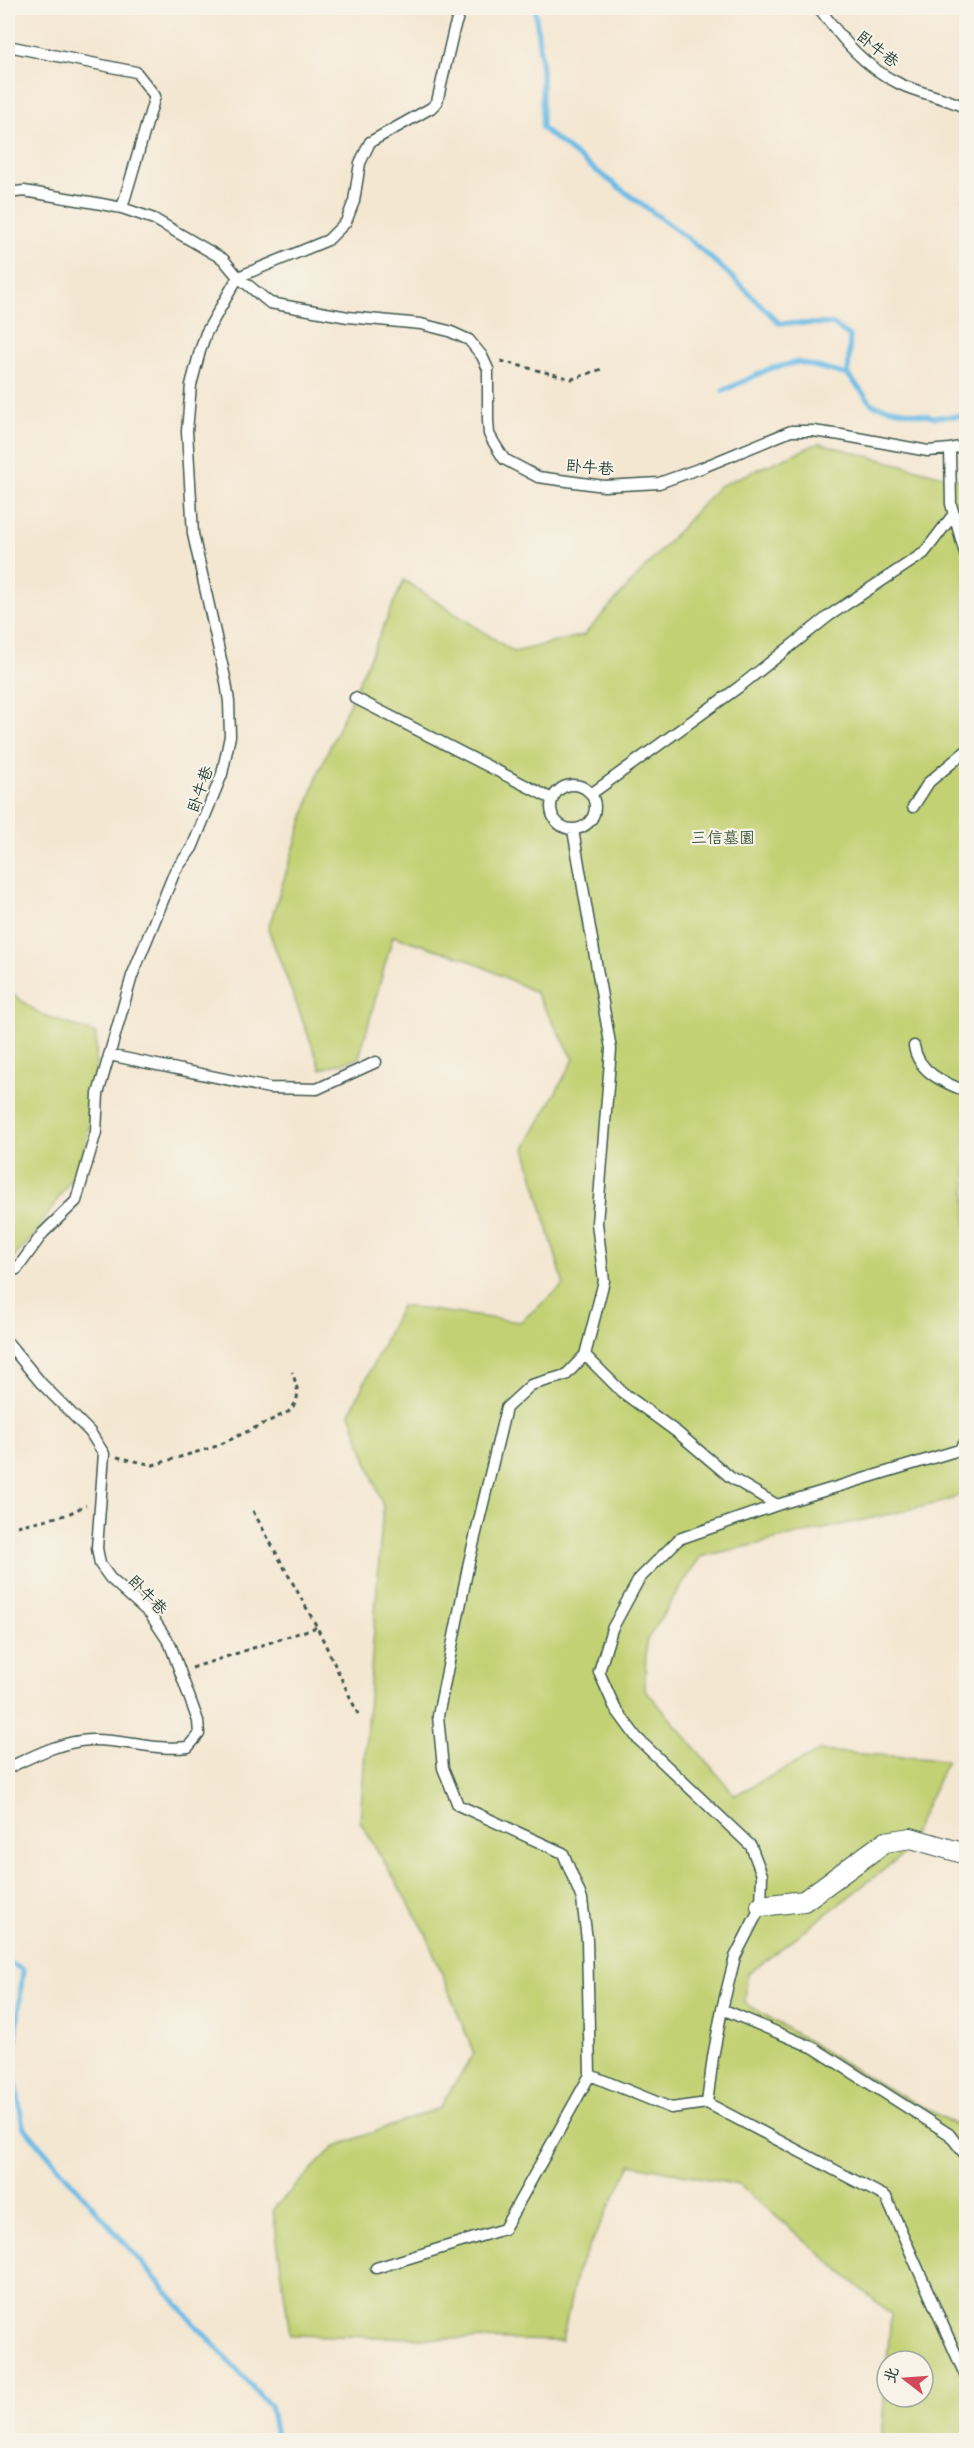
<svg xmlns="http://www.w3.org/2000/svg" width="974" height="2448" viewBox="0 0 974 2448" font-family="'Shantell Sans','LXGW WenKai TC',sans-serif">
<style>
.green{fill:#c2d173;stroke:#708754;stroke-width:1.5}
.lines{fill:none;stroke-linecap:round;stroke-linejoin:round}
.stream{stroke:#6bbbe6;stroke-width:5}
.service-casing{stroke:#3f564c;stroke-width:13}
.minor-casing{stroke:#3f564c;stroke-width:22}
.path{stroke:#3f564c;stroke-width:3;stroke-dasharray:4.5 4.5;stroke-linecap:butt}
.service{stroke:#fff;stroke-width:10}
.minor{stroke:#fff;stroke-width:20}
.labels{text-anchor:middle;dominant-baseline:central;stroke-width:4.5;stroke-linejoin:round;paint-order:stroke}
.street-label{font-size:16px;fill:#1f3d34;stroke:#f7f3e8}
.park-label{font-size:16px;fill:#405b41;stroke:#f7f3e8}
</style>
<rect width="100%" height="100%" fill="#f7f3e8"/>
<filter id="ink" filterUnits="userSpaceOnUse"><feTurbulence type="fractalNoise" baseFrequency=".0167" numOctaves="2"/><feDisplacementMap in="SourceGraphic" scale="12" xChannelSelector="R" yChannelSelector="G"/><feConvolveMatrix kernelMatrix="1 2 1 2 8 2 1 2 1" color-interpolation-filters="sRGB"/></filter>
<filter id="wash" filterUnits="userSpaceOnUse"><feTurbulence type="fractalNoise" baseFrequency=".008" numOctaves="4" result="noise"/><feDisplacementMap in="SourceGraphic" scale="24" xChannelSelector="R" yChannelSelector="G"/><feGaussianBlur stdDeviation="1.35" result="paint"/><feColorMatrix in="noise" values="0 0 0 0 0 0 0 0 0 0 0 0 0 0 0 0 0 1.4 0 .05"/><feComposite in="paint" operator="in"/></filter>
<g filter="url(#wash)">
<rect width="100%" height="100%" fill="#f4e7d2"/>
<path class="green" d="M 819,443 L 966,482 L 966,1492 L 947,1501 L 700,1557 L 646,1641 L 645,1689 L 735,1795 L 819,1751 L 947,1760 L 904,1854 L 747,1975 L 745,2003 L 877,2083 L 966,2130 L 966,2440 L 881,2440 L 887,2364 L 887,2397 L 923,2397 L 923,2361 L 887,2361 L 891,2314 L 739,2185 L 631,2164 L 577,2271 L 562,2341 L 290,2335 L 273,2209 L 334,2147 L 439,2108 L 474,2054 L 425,1931 L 360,1821 L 383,1506 L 350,1413 L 401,1306 L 520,1322 L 564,1285 L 525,1148 L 574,1059 L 535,992 L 467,959 L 393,936 L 359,1058 L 321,1069 L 268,929 L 317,776 L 404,580 L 514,652 L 584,635 L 719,486 Z
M 8,991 L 39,1013 L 96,1034 L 96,1094 L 82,1162 L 33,1237 L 8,1263 Z"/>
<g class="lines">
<path class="stream" d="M 535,8 L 542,69 L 542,128 C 590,169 643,203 692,242 C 723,267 751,295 779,323 L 832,324 L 850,336 L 848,375 L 873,405 L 934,417 L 966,416
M 723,391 L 769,369 L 798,362 L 848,375
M 8,1962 L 23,1970 L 13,2066 L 23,2126 L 194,2323 L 270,2406 L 277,2440"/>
</g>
</g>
<g filter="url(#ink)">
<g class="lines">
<defs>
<path id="service" d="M 819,8 C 842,39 864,67 900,84 C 921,94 945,97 966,108
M 8,46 L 136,72 L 155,96 L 122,208
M 8,193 L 24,191 L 96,203 L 122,208 L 154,219 L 223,259 L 238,277 L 270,303 L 348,317 L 421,324 L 449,331 L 469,340 L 482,356 L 488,369 L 488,420 L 489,434 L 494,443 L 504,459 L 538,477 L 604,486 L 659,483 L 701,468 L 791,431 L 813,431 L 841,435 L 928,451 L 950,449 L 966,445
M 950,449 L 951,504 L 966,557
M 355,698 L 552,799
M551 807a22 22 0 1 1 44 0a22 22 0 1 1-44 0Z
M 591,794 L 739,687 L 830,615 L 924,553 L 953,515
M 913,807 L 929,782 L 966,751
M 914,1046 C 918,1072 944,1083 966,1091
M 109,1055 L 269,1088 L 317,1089 L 376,1062
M 8,1272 L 17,1269 L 43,1233 L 76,1201 L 96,1132 L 98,1094 L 132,976 L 175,871 L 192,848 L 222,774 L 230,736 L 229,702 L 226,682 L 193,534 L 187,431 L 191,385 L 200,351 L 206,333 L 238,277 L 328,240 L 346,222 L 354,201 L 360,163 L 370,142 L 431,108 L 437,102 L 454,29 L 461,8
M 8,1343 L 41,1383 L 90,1432 L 104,1454 L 97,1548 L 100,1564 L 110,1578 L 150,1614 L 170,1644 L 198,1721 L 199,1734 L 188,1747 C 155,1751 123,1739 91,1740 C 62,1741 33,1756 8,1768
M 585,1355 L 622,1392 L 678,1433 L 730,1477 L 777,1505 L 959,1450 L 966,1441
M 722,2009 L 814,2048 L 949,2134 L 966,2156
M 590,2075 L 671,2108 L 707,2103 L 713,2057 L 722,2009 L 735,1957 L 761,1906 L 762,1875 L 751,1846 L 637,1738 L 615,1708 L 599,1672 L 612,1629 L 639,1579 L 679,1539 L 777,1505
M 707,2103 L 886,2197 L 966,2377
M 376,2268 L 504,2229 L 590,2075 L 587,1940 L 582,1899 L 563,1853 L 458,1805 L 443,1768 L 438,1716 L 469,1562 L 506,1408 L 531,1385 L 566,1375 L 585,1355 L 604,1281 L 597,1223 L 611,1049 L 573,830"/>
<path id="minor" d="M 761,1906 L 804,1901 L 885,1842 L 911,1838 L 966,1854"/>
</defs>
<use href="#service" class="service-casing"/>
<use href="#minor" class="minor-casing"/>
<path class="path" d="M 959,203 L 966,200
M 501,361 L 572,379 L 602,369
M 117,1457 L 153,1465 L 217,1446 L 288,1412 C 302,1399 298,1389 292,1372
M 253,1511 L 317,1627 L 358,1714
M 17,1526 L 66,1515 L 86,1505
M 192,1668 L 317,1627"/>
<use href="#service" class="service"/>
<use href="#minor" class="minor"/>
</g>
</g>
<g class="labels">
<g class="street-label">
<text transform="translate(878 49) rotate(38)">卧牛巷</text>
<text transform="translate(590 467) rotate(5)">卧牛巷</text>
<text transform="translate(200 789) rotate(-71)">卧牛巷</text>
<text transform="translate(148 1595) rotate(46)">卧牛巷</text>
</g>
<g class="park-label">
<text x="723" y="837">三信墓園</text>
</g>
</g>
<rect width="974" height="2448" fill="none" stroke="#f7f3e8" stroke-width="30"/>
<g transform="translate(905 2379) rotate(287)"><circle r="28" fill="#f7f3e8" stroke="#a1aaa0" stroke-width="1.5"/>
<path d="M0-4.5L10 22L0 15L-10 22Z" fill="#d1495b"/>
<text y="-9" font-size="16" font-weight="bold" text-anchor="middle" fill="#1f3d34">北</text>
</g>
</svg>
